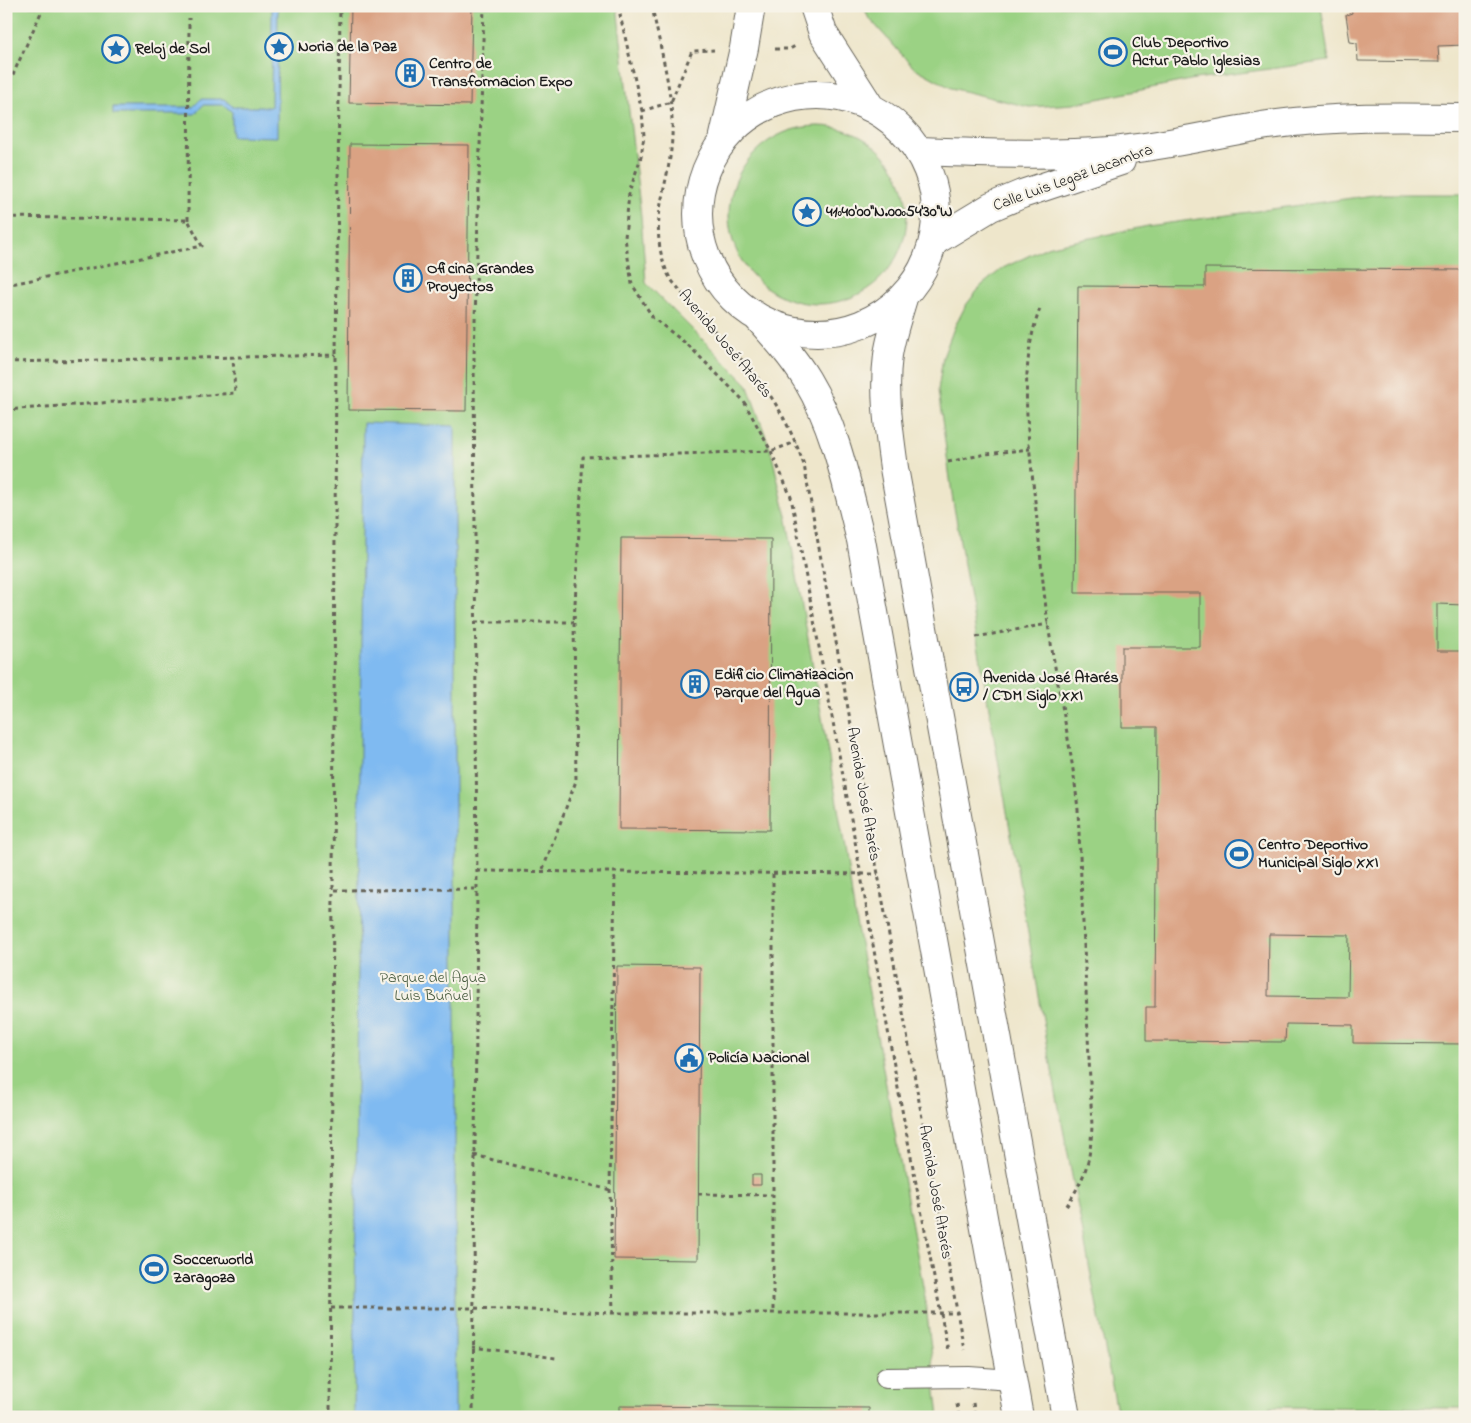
<svg xmlns="http://www.w3.org/2000/svg" width="1471" height="1423" viewBox="0 0 1471 1423" font-family="'Indie Flower',sans-serif">
<style>
.green{fill:#9bd284;stroke:#5c7750}
.water{fill:#7fbaf1;stroke:#4e6b86}
.building{fill:#daa283;fill-rule:evenodd}
.lines{fill:none;stroke-linecap:round;stroke-linejoin:round}
.service-casing{stroke:#666359;stroke-width:22}
.minor-casing{stroke:#666359;stroke-width:30}
.primary-casing{stroke:#666359;stroke-width:30}
.path{stroke:#666359;stroke-width:3;stroke-dasharray:4 4;stroke-linecap:butt}
.service{stroke:#fff;stroke-width:20}
.minor{stroke:#fff;stroke-width:28}
.primary{stroke:#fff;stroke-width:28}
.labels{text-anchor:middle;dominant-baseline:central;stroke-width:4.5;stroke-linejoin:round;paint-order:stroke}
.poi-label{font-size:16px;font-weight:bold;fill:#1c1c1c;stroke:#f7f3e8;text-anchor:start}
.street-label{font-size:16px;fill:#1c1c1c;stroke:#f7f3e8}
.park-label{font-size:16px;fill:#485c40;stroke:#f7f3e8}
</style>
<rect width="100%" height="100%" fill="#f7f3e8"/>
<filter id="ink" filterUnits="userSpaceOnUse"><feTurbulence type="fractalNoise" baseFrequency=".02" numOctaves="2"/><feDisplacementMap in="SourceGraphic" scale="10" xChannelSelector="R" yChannelSelector="G"/><feConvolveMatrix kernelMatrix="1 2 1 2 8 2 1 2 1" color-interpolation-filters="sRGB"/></filter>
<filter id="wash" filterUnits="userSpaceOnUse"><feTurbulence type="fractalNoise" baseFrequency=".0096" numOctaves="4" result="noise"/><feDisplacementMap in="SourceGraphic" scale="20" xChannelSelector="R" yChannelSelector="G"/><feGaussianBlur stdDeviation="1.12" result="paint"/><feColorMatrix in="noise" values="0 0 0 0 0 0 0 0 0 0 0 0 0 0 0 0 0 1.4 0 .05"/><feComposite in="paint" operator="in"/></filter>
<g filter="url(#wash)">
<rect width="100%" height="100%" fill="#eee6cb"/>
<path class="green" d="M 6,6 L 617,6 L 641,216 L 646,283 L 747,384 L 771,451 L 787,520 L 845,848 L 855,916 L 925,1297 L 939,1417 L 6,1417 Z
M 864,6 L 1321,6 L 1329,61 L 1195,79 L 1073,104 L 1029,107 L 951,88 L 913,67 L 868,17 Z
M729 215a89 89 0 1 1 178 0a89 89 0 1 1-178 0Z
M 1381,194 L 1465,194 L 1465,1408 L 1270,1407 L 1273,1417 L 1118,1417 L 1052,1071 L 953,501 L 938,390 L 943,357 L 954,328 L 966,305 L 982,285 L 1003,268 L 1047,247 L 1148,226 Z"/>
<path class="water" d="M 272,6 L 278,6 L 277,137 L 232,136 L 232,112 L 224,105 L 203,105 L 195,114 L 113,114 L 113,107 L 193,107 L 201,99 L 224,99 L 233,107 L 271,107 Z
M 363,423 L 455,426 L 455,1417 L 354,1417 Z"/>
<g id="blocks">
<path class="building" d="M 351,6 L 472,6 L 470,105 L 349,103 Z
M 1351,6 L 1465,6 L 1465,45 L 1438,46 L 1439,62 L 1358,61 L 1357,43 L 1350,42 L 1346,15 L 1352,13 Z
M 350,144 L 469,145 L 466,411 L 348,410 Z
M 1205,268 L 1465,270 L 1465,605 L 1437,604 L 1437,651 L 1465,651 L 1465,1044 L 1353,1043 L 1353,1025 L 1286,1024 L 1285,1042 L 1146,1041 L 1146,1007 L 1155,1007 L 1157,727 L 1122,727 L 1122,647 L 1200,647 L 1200,593 L 1075,593 L 1078,286 L 1205,287 ZM 1269,934 L 1349,935 L 1348,997 L 1268,996 Z
M 621,538 L 771,539 L 770,830 L 619,829 Z
M 617,966 L 700,967 L 698,1260 L 614,1259 Z
M 752,1175 L 761,1175 L 761,1185 L 752,1185 Z
M 619,1406 L 869,1408 L 869,1417 L 619,1417 Z"/>
</g>
</g>
<g filter="url(#ink)">
<use href="#blocks" fill-opacity="0" stroke="#666359" stroke-width="1"/>
<g class="lines">
<defs>
<path id="service" d="M 886,1378 L 969,1377 L 1012,1380"/>
<path id="minor" d="M 918,151 C 982,153 1047,156 1111,151 C 1164,147 1216,133 1268,125 C 1333,116 1399,117 1465,118
M 933,242 L 991,207 L 1022,194 L 1121,161"/>
<path id="primary" d="M 814,6 L 823,33 L 871,108
M698 214a119 119 0 1 1 238 0a119 119 0 1 1-238 0Z
M 723,140 L 744,48 L 751,6
M 904,295 C 898,315 891,335 888,355 C 883,393 889,430 894,468 L 1066,1417
M 757,317 C 775,337 793,357 807,380 C 836,428 847,486 861,540 L 1019,1417"/>
</defs>
<use href="#service" class="service-casing"/>
<use href="#minor" class="minor-casing"/>
<use href="#primary" class="primary-casing"/>
<path class="path" d="M 618,6 L 642,111 L 644,136 L 641,157 L 629,193 L 625,238 L 632,284 L 653,318 L 688,345 L 743,400 L 771,451 L 791,497 L 852,824 L 899,1094 L 948,1351
M 652,6 C 660,49 674,94 672,137 C 670,187 646,221 667,272 C 670,280 677,286 682,293 C 702,320 726,342 748,367 C 773,394 792,430 804,465 L 964,1350
M 775,49 L 790,49 L 795,46
M 6,90 L 44,6
M 642,111 L 671,102 L 692,51 L 714,50
M 6,217 L 188,220 L 202,246 L 6,285
M 188,220 L 189,18
M 1040,309 C 1018,366 1028,433 1034,492 C 1039,536 1042,580 1048,624 C 1057,686 1072,748 1078,810 L 1092,1126 C 1090,1164 1086,1175 1066,1207
M 6,362 L 336,355
M 6,410 L 235,393 L 233,357
M 948,462 L 986,454 L 1030,449
M 475,622 L 574,622
M 976,637 L 1048,624
M 543,869 L 576,781 L 574,622 L 583,457 L 771,451 L 796,442
M 477,871 L 878,874
M 773,874 L 773,1313
M 335,890 L 477,889
M 474,1155 L 610,1190
M 698,1194 L 773,1195
M 331,1308 L 472,1308 L 613,1313 L 957,1313
M 613,1313 L 610,1190 L 615,871
M 472,1347 L 556,1358
M 973,1403 L 975,1417
M 957,1404 L 959,1417
M 330,1417 L 336,355 L 340,6
M 473,1417 L 477,889 L 474,357 L 484,6"/>
<use href="#service" class="service"/>
<use href="#minor" class="minor"/>
<use href="#primary" class="primary"/>
</g>
</g>
<defs>
<symbol id="sight-ring" viewBox="-11 -11 22 22"><circle r="9.5" fill="#f7f3e8" stroke="#1f6fb2" stroke-width="1.5"/><path d="M0-6L1.8-2.2L6-1.7L2.9 1.2L3.7 5.4L0 3.3L-3.7 5.4L-2.9 1.2L-6-1.7L-1.8-2.2Z" fill="#1f6fb2"/></symbol>
<symbol id="stadium-ring" viewBox="-11 -11 22 22"><circle r="9.5" fill="#f7f3e8" stroke="#1f6fb2" stroke-width="1.5"/><path d="M0-5a6.5 5 0 1 0 0 10a6.5 5 0 1 0 0-10ZM-3.5-1.8h7v3.6h-7Z" fill="#1f6fb2"/></symbol>
<symbol id="building-ring" viewBox="-11 -11 22 22"><circle r="9.5" fill="#f7f3e8" stroke="#1f6fb2" stroke-width="1.5"/><path d="M-4-6H4V6H1V3H-1V6H-4ZM-2.5-4.3h1.7v1.8h-1.7ZM.8-4.3h1.7v1.8H.8ZM-2.5-1h1.7V.8h-1.7ZM.8-1h1.7V.8H.8Z" fill="#1f6fb2"/></symbol>
<symbol id="bus-ring" viewBox="-11 -11 22 22"><circle r="9.5" fill="#f7f3e8" stroke="#1f6fb2" stroke-width="1.5"/><path d="M-5-6H5V4H4V6H2V4H-2V6H-4V4H-5ZM-3.5-4V0h7V-4ZM-3.5 1.2v1.5H-2V1.2ZM2 1.2v1.5H3.5V1.2Z" fill="#1f6fb2"/></symbol>
<symbol id="civic-ring" viewBox="-11 -11 22 22"><circle r="9.5" fill="#f7f3e8" stroke="#1f6fb2" stroke-width="1.5"/><path d="M-.6-6.5H3V-4.5H.6V-3L4-1V1h2V6H-6V1h2V-1L-.6-3ZM-1.2 2.5V6h2.4V2.5Z" fill="#1f6fb2"/></symbol>
</defs>
<g fill-rule="evenodd">
<use href="#sight-ring" x="263" y="31" width="32" height="32"/>
<use href="#sight-ring" x="100" y="33" width="32" height="32"/>
<use href="#stadium-ring" x="1097" y="36" width="32" height="32"/>
<use href="#building-ring" x="394" y="57" width="32" height="32"/>
<use href="#sight-ring" x="791" y="196" width="32" height="32"/>
<use href="#building-ring" x="392" y="262" width="32" height="32"/>
<use href="#building-ring" x="679" y="668" width="32" height="32"/>
<use href="#bus-ring" x="948" y="671" width="32" height="32"/>
<use href="#stadium-ring" x="1223" y="838" width="32" height="32"/>
<use href="#civic-ring" x="673" y="1042" width="32" height="32"/>
<use href="#stadium-ring" x="138" y="1253" width="32" height="32"/>
</g>
<g class="labels">
<g class="poi-label">
<text x="1132" y="43">Club Deportivo<tspan x="1132" dy="18">Actur Pablo Iglesias</tspan></text>
<text x="298" y="47">Noria de la Paz</text>
<text x="135" y="49">Reloj de Sol</text>
<text x="429" y="64">Centro de<tspan x="429" dy="18">Transformacion Expo</tspan></text>
<text x="826" y="212">41º40'00''N.00º54'30''W</text>
<text x="427" y="269">Oficina Grandes<tspan x="427" dy="18">Proyectos</tspan></text>
<text x="714" y="675">Edificio Climatizacion<tspan x="714" dy="18">Parque del Agua</tspan></text>
<text x="983" y="678">Avenida José Atarés<tspan x="983" dy="18">/ CDM Siglo XXI</tspan></text>
<text x="1258" y="845">Centro Deportivo<tspan x="1258" dy="18">Municipal Siglo XXI</tspan></text>
<text x="708" y="1058">Policía Nacional</text>
<text x="173" y="1260">Soccerworld<tspan x="173" dy="18">Zaragoza</tspan></text>
</g>
<g class="street-label">
<text transform="translate(1073 178) rotate(-20)">Calle Luis Legaz Lacambra</text>
<text transform="translate(725 344) rotate(50)">Avenida José Atarés</text>
<text transform="translate(863 794) rotate(80)">Avenida José Atarés</text>
<text transform="translate(935 1192) rotate(80)">Avenida José Atarés</text>
</g>
<g class="park-label">
<text x="433" y="978">Parque del Agua<tspan x="433" dy="18">Luis Buñuel</tspan></text>
</g>
</g>
<rect width="1471" height="1423" fill="none" stroke="#f7f3e8" stroke-width="25"/>
</svg>
